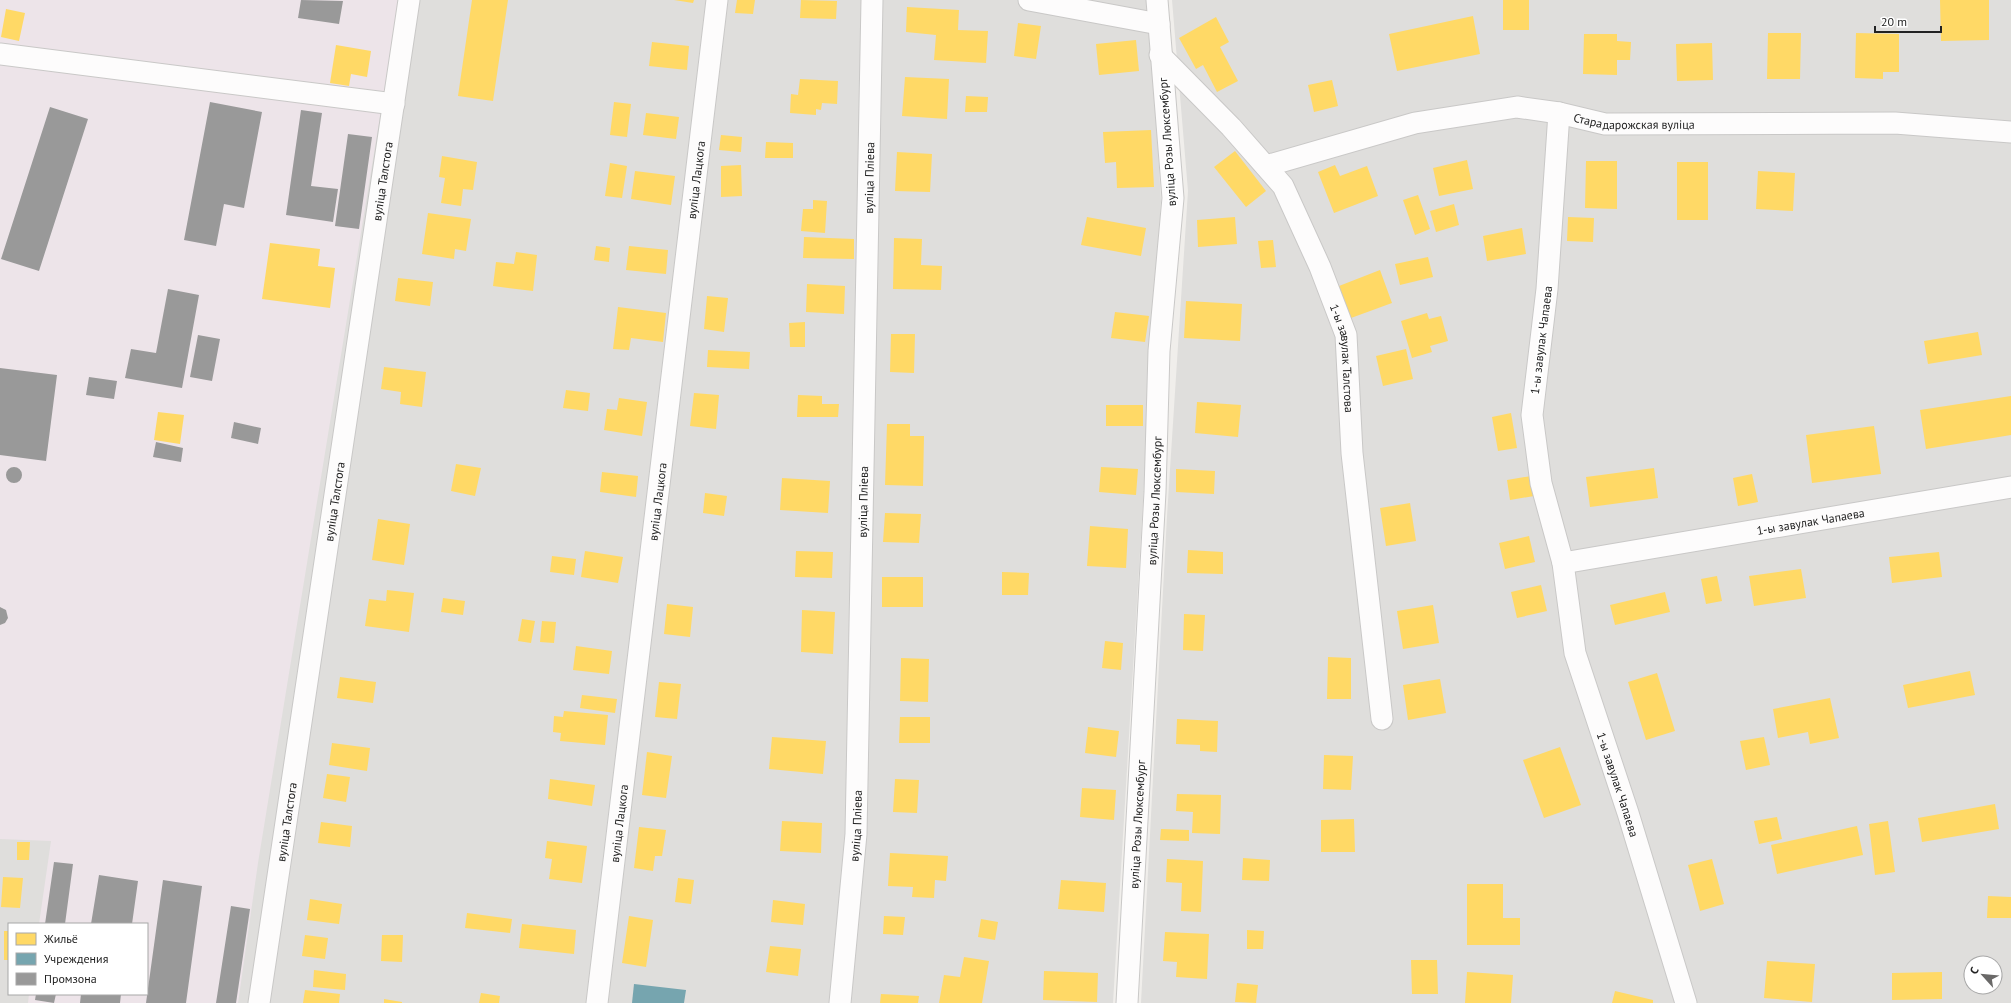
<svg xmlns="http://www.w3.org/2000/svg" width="2011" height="1003" viewBox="0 0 2011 1003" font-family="'PT Sans',sans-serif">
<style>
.residential{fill:#dfdedc;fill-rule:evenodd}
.industrial{fill:#ede4e9}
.homes{fill:#ffd966}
.public{fill:#76a5af}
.industry{fill:#999}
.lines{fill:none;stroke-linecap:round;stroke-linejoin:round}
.minor-casing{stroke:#c9c8c7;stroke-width:23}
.minor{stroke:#fdfcfc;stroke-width:21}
.labels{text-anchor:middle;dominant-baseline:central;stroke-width:4;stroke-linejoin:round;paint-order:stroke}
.street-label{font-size:12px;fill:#222;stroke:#fff}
</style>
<rect width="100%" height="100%" fill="#f0eeeb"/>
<path class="residential" d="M 0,0 L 1149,0 L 1161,201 L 1113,1003 L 0,1003 ZM 9,924 L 147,924 L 147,994 L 9,994 Z
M 1172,0 L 2011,0 L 2011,1003 L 1141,1003 L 1167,516 L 1188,191 ZM 1971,963 L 1995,963 L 1995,987 L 1971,987 Z"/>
<path class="industrial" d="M 0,0 L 399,0 L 258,863 L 238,1003 L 28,1003 L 29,994 L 147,994 L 147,924 L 39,924 L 51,841 L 0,839 Z"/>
<path class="homes" d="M 472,0 L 508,0 L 493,101 L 458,96 Z
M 674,0 L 694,0 L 693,3 Z
M 737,0 L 755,0 L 753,14 L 735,13 Z
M 801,0 L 837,1 L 836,19 L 800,18 Z
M 1503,0 L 1529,0 L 1529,30 L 1503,30 Z
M 1940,0 L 1989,0 L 1989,40 L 1941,41 Z
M 907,7 L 959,10 L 958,30 L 988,31 L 986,63 L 934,60 L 936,35 L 906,32 Z
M 6,9 L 25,13 L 19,41 L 1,37 Z
M 1473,16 L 1480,54 L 1397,71 L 1389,34 Z
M 1216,17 L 1229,42 L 1220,47 L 1238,81 L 1217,92 L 1203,65 L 1196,69 L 1179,38 Z
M 1018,23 L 1041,26 L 1036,59 L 1014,56 Z
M 1768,33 L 1801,33 L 1800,79 L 1767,79 Z
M 1856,33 L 1899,34 L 1899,72 L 1883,72 L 1883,79 L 1855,78 Z
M 1584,34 L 1617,34 L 1617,41 L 1631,42 L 1630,60 L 1617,60 L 1617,75 L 1583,74 Z
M 1136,40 L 1139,71 L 1099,75 L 1096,44 Z
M 652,42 L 689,46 L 687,70 L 649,66 Z
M 1712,43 L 1713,80 L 1677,81 L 1676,44 Z
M 336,45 L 371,51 L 367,77 L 351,74 L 349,86 L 330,83 Z
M 905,77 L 949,79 L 947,119 L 902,116 Z
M 800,79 L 838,81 L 837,104 L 822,103 L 821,110 L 816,109 L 816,115 L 790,113 L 791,94 L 798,95 Z
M 1332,80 L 1338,106 L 1314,112 L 1308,85 Z
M 966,96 L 988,97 L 987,112 L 965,112 Z
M 614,102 L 631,104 L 627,137 L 610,135 Z
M 646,113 L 679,117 L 676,139 L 643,135 Z
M 1151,130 L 1154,187 L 1117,188 L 1116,162 L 1105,163 L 1103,132 Z
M 721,135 L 742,137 L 741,152 L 719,150 Z
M 766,142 L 793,143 L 793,158 L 765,158 Z
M 1235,151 L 1266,191 L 1246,207 L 1214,167 Z
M 897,152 L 932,154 L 930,192 L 895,191 Z
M 442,156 L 477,162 L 473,190 L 463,189 L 461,206 L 441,203 L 445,178 L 439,177 Z
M 1467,160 L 1473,189 L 1439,196 L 1433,168 Z
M 1586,161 L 1617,161 L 1617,209 L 1585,208 Z
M 1677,162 L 1708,162 L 1708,220 L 1677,220 Z
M 610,163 L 627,166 L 622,198 L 605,196 Z
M 741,165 L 742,196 L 721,197 L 721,166 Z
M 1335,165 L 1340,176 L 1367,166 L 1378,196 L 1334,213 L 1318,172 Z
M 635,171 L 675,176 L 671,205 L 631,199 Z
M 1758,171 L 1795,173 L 1793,211 L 1756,209 Z
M 1418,195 L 1430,229 L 1415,235 L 1403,200 Z
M 813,200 L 827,201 L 825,233 L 801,231 L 803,209 L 813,209 Z
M 1454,204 L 1459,225 L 1436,232 L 1430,211 Z
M 428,213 L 471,219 L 466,251 L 455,249 L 454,259 L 422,254 Z
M 1087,217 L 1146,228 L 1141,256 L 1081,245 Z
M 1235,217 L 1237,244 L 1198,247 L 1197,220 Z
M 1568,217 L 1594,218 L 1593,242 L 1567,241 Z
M 1522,228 L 1526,254 L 1487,261 L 1483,236 Z
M 804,237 L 854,239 L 854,259 L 803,258 Z
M 894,238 L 922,239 L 921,265 L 942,266 L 941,290 L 893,289 Z
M 1273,240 L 1276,267 L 1261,268 L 1258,241 Z
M 270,243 L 320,249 L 318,266 L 335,268 L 330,308 L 262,299 Z
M 596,246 L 610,248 L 609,262 L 594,260 Z
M 629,246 L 668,250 L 666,274 L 626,270 Z
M 516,252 L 537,255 L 533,291 L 493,286 L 496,262 L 514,264 Z
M 1428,257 L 1433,277 L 1400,285 L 1395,264 Z
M 1380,270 L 1392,303 L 1351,318 L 1339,286 Z
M 398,278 L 433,282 L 430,306 L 395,301 Z
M 807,284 L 845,286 L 844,314 L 806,312 Z
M 707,296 L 728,298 L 724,332 L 704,329 Z
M 1186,301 L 1242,304 L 1240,341 L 1184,338 Z
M 618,307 L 666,313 L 663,342 L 631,338 L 629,350 L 613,349 Z
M 1115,312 L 1149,316 L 1145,342 L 1111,338 Z
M 1427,313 L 1429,319 L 1441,316 L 1448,341 L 1430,346 L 1432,352 L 1412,358 L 1401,321 Z
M 805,322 L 805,347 L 790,347 L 789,323 Z
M 1978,332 L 1982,355 L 1928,364 L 1924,341 Z
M 891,334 L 915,334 L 914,373 L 890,372 Z
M 1406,349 L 1413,379 L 1383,386 L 1376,356 Z
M 708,350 L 750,352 L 749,369 L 707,367 Z
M 384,367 L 426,372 L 422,407 L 400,404 L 401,392 L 381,389 Z
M 566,390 L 590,393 L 588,411 L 563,408 Z
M 694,393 L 719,395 L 716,429 L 690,426 Z
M 798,395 L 822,396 L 822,404 L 839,404 L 838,417 L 797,417 Z
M 2011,396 L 2011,435 L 1926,449 L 1920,410 Z
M 619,398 L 647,402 L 642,436 L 604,430 L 607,409 L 617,410 Z
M 1197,402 L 1241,405 L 1238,437 L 1195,433 Z
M 1106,405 L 1143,405 L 1143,426 L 1106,426 Z
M 158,412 L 184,415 L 180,444 L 154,440 Z
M 1511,413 L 1517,448 L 1498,451 L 1492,417 Z
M 887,424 L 910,424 L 910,436 L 924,436 L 923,486 L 885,485 Z
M 1874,426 L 1881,474 L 1812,483 L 1806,435 Z
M 456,464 L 481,468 L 475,496 L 451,491 Z
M 1101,467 L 1138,469 L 1136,495 L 1099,492 Z
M 1654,468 L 1658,498 L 1590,507 L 1586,477 Z
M 1176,469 L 1215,471 L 1214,494 L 1176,492 Z
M 602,472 L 638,476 L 636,497 L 600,492 Z
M 1752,474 L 1758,502 L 1738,506 L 1733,478 Z
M 1531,476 L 1534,496 L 1510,500 L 1507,480 Z
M 782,478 L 830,481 L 828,513 L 780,510 Z
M 705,493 L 727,496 L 724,516 L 703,513 Z
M 1410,503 L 1416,541 L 1386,546 L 1380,508 Z
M 885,513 L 921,514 L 919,543 L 883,542 Z
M 378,519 L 410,524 L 404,565 L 372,560 Z
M 1090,526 L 1128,529 L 1126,568 L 1087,566 Z
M 1529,536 L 1535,562 L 1505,569 L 1499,543 Z
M 1188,550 L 1223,552 L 1223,574 L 1187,573 Z
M 585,551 L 623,557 L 618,583 L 581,577 Z
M 796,551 L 833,552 L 832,578 L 795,577 Z
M 1939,552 L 1942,577 L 1892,583 L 1889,557 Z
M 552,556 L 576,559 L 574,575 L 550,572 Z
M 1801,569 L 1806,598 L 1754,606 L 1749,576 Z
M 1002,572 L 1029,573 L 1028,595 L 1002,595 Z
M 1717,576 L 1722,601 L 1706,604 L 1701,579 Z
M 882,577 L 923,577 L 923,607 L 882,607 Z
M 1541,585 L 1547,611 L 1517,618 L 1511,592 Z
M 387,590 L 414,593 L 409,632 L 365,626 L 369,599 L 386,601 Z
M 1665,592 L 1670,612 L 1615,625 L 1610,605 Z
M 443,598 L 465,601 L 463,615 L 441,612 Z
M 667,604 L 693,607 L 690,637 L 664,634 Z
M 1433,605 L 1439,643 L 1403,649 L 1397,611 Z
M 802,610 L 835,612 L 833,654 L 801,652 Z
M 1184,614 L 1205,615 L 1203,651 L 1183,650 Z
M 522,619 L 535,621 L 531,643 L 518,641 Z
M 542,621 L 556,622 L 554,643 L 540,642 Z
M 1105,641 L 1123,643 L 1121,670 L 1102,668 Z
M 576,646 L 612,651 L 609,674 L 573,670 Z
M 1328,657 L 1351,658 L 1351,699 L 1327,699 Z
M 901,658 L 929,659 L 928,702 L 900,701 Z
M 1970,671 L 1975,695 L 1908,708 L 1903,685 Z
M 1657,673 L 1675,731 L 1646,740 L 1628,682 Z
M 340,677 L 376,682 L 373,703 L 337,698 Z
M 1440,679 L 1446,713 L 1408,720 L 1403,685 Z
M 659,682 L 681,684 L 677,719 L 655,717 Z
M 582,695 L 617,699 L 615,713 L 580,708 Z
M 1830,698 L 1839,738 L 1810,744 L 1808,732 L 1778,738 L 1773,709 Z
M 564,711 L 608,715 L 605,745 L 560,741 L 561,733 L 553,732 L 554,716 L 563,717 Z
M 900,717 L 930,717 L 930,743 L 899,743 Z
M 1177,719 L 1218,721 L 1217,752 L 1200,751 L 1200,745 L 1176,744 Z
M 1088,727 L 1119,731 L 1116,757 L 1085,753 Z
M 772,737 L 826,741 L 823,774 L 769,769 Z
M 1764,737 L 1770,765 L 1746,770 L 1740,741 Z
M 332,743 L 370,748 L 367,771 L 329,765 Z
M 1560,747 L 1581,805 L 1544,818 L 1523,760 Z
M 647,752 L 672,756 L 666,798 L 642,795 Z
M 1324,755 L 1353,756 L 1351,790 L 1323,789 Z
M 327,774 L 350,777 L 346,802 L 323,798 Z
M 550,779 L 595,785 L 592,806 L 548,799 Z
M 895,779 L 919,780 L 917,813 L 893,812 Z
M 1082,788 L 1116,790 L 1114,820 L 1080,817 Z
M 1177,794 L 1221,795 L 1220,834 L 1192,833 L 1193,812 L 1176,811 Z
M 1995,804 L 1999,829 L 1922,842 L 1918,818 Z
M 1777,817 L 1782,839 L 1759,844 L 1754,821 Z
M 1354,819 L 1355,852 L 1321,852 L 1321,820 Z
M 782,821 L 822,823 L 821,853 L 780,851 Z
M 1888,821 L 1895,872 L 1875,875 L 1869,824 Z
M 321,822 L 352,826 L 350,847 L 318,843 Z
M 1857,826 L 1863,855 L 1777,874 L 1771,845 Z
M 639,827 L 666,830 L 662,856 L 655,856 L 653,871 L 634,868 Z
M 1161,829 L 1189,830 L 1189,841 L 1160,840 Z
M 547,841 L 587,846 L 582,883 L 549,879 L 552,859 L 545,858 Z
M 17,842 L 30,842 L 29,860 L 17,860 Z
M 890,853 L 948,856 L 946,881 L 935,880 L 934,898 L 912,897 L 913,887 L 888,886 Z
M 1243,858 L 1270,860 L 1269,881 L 1242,880 Z
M 1167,859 L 1203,861 L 1201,912 L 1181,911 L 1182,883 L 1166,882 Z
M 1712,859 L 1724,904 L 1700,911 L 1688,865 Z
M 3,877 L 23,878 L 20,908 L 1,907 Z
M 678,878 L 694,880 L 691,904 L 675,902 Z
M 1061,880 L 1106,883 L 1104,912 L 1058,909 Z
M 1467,884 L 1503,884 L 1503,918 L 1520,918 L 1520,945 L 1467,945 Z
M 1988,896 L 2011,897 L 2011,918 L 1987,918 Z
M 310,899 L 342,904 L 339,924 L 307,920 Z
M 773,900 L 805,904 L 803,925 L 771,922 Z
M 467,913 L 512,919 L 510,933 L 465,928 Z
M 629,916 L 653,920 L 646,967 L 622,963 Z
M 884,916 L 905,917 L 903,935 L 883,934 Z
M 981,919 L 998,922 L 995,940 L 978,937 Z
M 522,924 L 576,930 L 574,954 L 519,948 Z
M 1247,930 L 1264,931 L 1263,949 L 1247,949 Z
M 4,931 L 9,931 L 9,960 L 4,960 Z
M 1165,932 L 1209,934 L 1207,979 L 1176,977 L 1177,962 L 1163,961 Z
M 305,935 L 328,938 L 325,959 L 302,956 Z
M 382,935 L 403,935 L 402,962 L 381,961 Z
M 770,946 L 801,949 L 798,976 L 766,972 Z
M 964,957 L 989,961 L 982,1003 L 939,1003 L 944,975 L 960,977 Z
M 1411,960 L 1437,960 L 1438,994 L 1412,994 Z
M 1767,961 L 1815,964 L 1812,1002 L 1764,998 Z
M 314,970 L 346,974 L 345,990 L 313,987 Z
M 1044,971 L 1098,973 L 1097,1002 L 1043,1000 Z
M 1467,972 L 1513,975 L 1511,1003 L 1465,1003 Z
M 1942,972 L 1942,999 L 1892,1000 L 1892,973 Z
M 1237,983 L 1258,985 L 1256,1003 L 1235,1002 Z
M 305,990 L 340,994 L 339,1003 L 303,1003 Z
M 1615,991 L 1653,1000 L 1653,1003 L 1612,1003 Z
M 481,993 L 500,996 L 499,1003 L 479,1003 Z
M 881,994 L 919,996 L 918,1003 L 880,1003 Z
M 384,999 L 402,1002 L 402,1003 L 384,1003 Z"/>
<path class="public" d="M 634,984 L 686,990 L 684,1003 L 632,1003 Z"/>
<path class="industry" d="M 301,0 L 343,1 L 339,24 L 298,18 Z
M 210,102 L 262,112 L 244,208 L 224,204 L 216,246 L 184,240 Z
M 50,107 L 88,119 L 39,271 L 1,259 Z
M 301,110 L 322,113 L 311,186 L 338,189 L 333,222 L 286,215 Z
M 348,134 L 372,137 L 359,229 L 335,226 Z
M 168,289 L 199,295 L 182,388 L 125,378 L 131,349 L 156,353 Z
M 198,335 L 220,339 L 212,381 L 190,377 Z
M 0,368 L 57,375 L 46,461 L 0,455 Z
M 89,377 L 117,381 L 114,399 L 86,395 Z
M 234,422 L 261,428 L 258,444 L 231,438 Z
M 156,442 L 183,448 L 181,462 L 153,457 Z
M6 475a8 8 0 1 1 16 0a8 8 0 1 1-16 0Z
M 0,607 L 6,610 L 8,618 L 5,623 L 0,625 Z
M 54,862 L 73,864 L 65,924 L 45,924 Z
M 99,875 L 138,881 L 132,924 L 91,924 Z
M 163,880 L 202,886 L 186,1003 L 146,1003 Z
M 231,906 L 250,909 L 236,1003 L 216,1003 Z
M 36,994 L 56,994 L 54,1003 L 35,1000 Z
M 81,994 L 121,994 L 120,1003 L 80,1003 Z"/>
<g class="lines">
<defs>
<g id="minor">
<path d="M 1029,0 L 1159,24"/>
<path d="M 0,54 L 394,104"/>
<path id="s1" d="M 1160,55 L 1231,127 L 1283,186 L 1320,267 L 1346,335 L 1352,453 L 1382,719"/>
<path id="s2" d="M 1559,113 L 1547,289 L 1532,415 L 1541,483 L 1563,563 L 1575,653 L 1628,813 L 1686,1003"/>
<path id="s3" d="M 1266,166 L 1415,123 L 1517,107 L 1559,113 L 1605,124 L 1895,123 L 2011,132"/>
<path id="s4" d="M 1563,563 L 2011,487"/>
<path id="s5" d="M 259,1003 L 409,0"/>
<path id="s6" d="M 597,1003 L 717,0"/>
<path id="s7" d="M 840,1003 L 856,834 L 872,0"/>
<path id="s8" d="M 1127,1003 L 1155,492 L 1159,351 L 1173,198 L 1157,0"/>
</g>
</defs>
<use href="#minor" class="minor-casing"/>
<use href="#minor" class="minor"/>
</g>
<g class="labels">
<g class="street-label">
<text stroke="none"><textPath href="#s3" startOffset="377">Старадарожская вуліца</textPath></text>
<text transform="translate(1167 142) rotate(-94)">вуліца Розы Люксембург</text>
<text stroke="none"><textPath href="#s7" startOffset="826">вуліца Пліева</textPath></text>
<text stroke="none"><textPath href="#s6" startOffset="829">вуліца Лацкога</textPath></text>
<text stroke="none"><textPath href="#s5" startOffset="831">вуліца Талстога</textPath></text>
<text transform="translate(1541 340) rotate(-83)">1-ы завулак Чапаева</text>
<text stroke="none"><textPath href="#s1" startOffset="364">1-ы завулак Талстова</textPath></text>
<text stroke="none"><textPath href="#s6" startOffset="505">вуліца Лацкога</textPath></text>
<text stroke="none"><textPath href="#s8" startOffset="503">вуліца Розы Люксембург</textPath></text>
<text stroke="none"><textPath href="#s5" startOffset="507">вуліца Талстога</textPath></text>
<text stroke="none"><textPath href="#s7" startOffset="502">вуліца Пліева</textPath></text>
<text stroke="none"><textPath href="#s4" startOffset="251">1-ы завулак Чапаева</textPath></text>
<text stroke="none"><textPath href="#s2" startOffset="684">1-ы завулак Чапаева</textPath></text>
<text stroke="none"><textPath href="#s5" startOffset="183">вуліца Талстога</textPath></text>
<text stroke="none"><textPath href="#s6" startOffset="181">вуліца Лацкога</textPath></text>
<text stroke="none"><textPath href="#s8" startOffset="179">вуліца Розы Люксембург</textPath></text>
<text stroke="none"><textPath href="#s7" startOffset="178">вуліца Пліева</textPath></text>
</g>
</g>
<rect x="8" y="923" width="140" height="72" fill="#ffffff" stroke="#a7a7a7"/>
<rect x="16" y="933" width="20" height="12" fill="#ffd966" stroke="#a7a7a7"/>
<text x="44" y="943" font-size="12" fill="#222222">Жильё</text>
<rect x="16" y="953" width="20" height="12" fill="#76a5af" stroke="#a7a7a7"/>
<text x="44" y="963" font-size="12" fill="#222222">Учреждения</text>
<rect x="16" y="973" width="20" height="12" fill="#999999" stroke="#a7a7a7"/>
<text x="44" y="983" font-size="12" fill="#222222">Промзона</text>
<g transform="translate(1983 975) rotate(297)"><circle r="19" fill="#ffffff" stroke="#a7a7a7"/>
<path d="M0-3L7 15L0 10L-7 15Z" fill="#6a6968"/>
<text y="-6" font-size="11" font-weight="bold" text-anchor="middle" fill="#222222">С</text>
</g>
<path d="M1875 26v6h66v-6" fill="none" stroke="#222222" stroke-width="2"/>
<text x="1881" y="26" font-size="12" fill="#222222" stroke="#ffffff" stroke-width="3" paint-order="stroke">20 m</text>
</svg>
